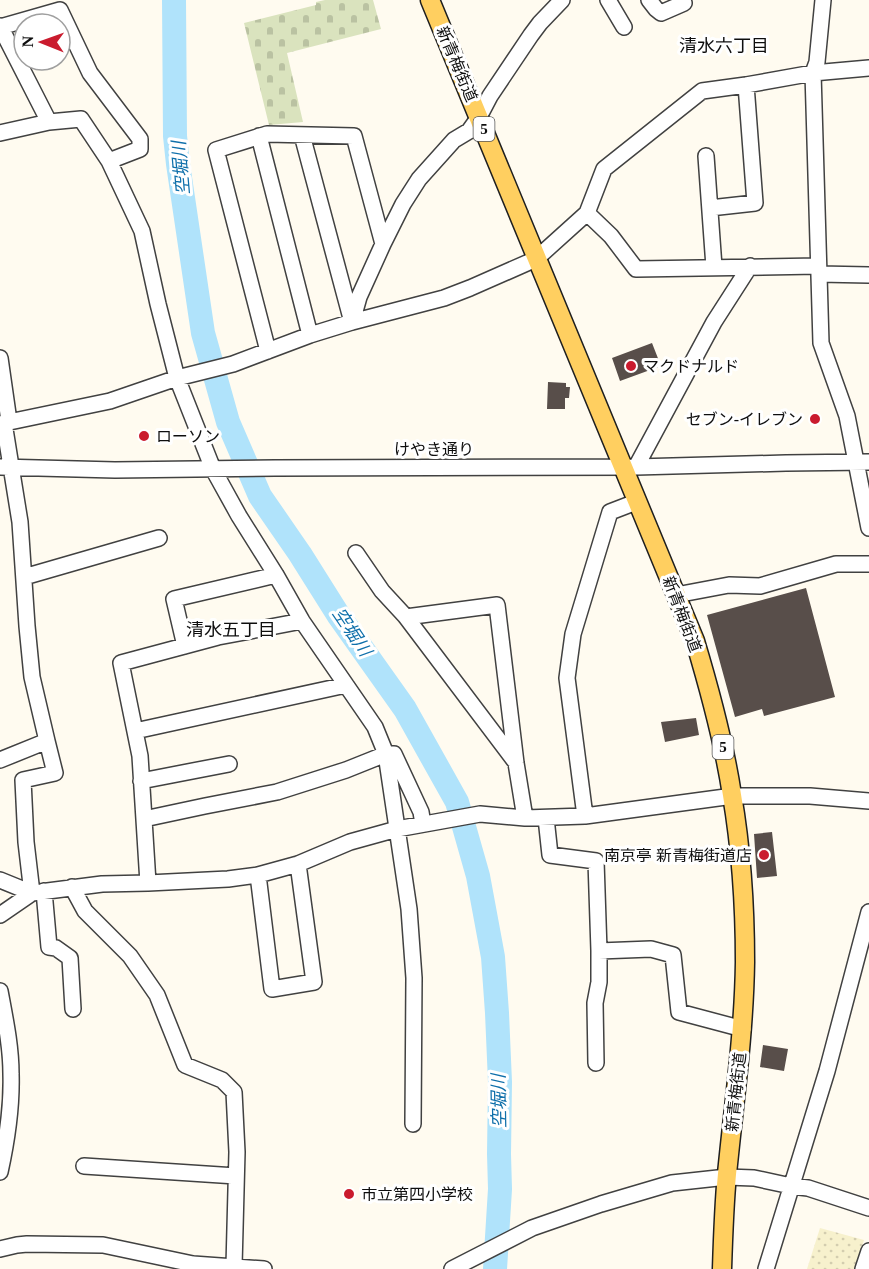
<svg xmlns="http://www.w3.org/2000/svg" width="869" height="1269" viewBox="0 0 869 1269" font-family="'Times New Roman','Noto Sans JP',serif">
<style>
.farmland{fill:url(#farmland-dots)}
.cemetery{fill:url(#cemetery-stones)}
.lines{fill:none;stroke-linecap:round;stroke-linejoin:round}
.river{stroke:#b0e3fb;stroke-width:24}
.building{fill:#584e4a}
.minor-casing{stroke:#414141;stroke-width:18}
.major-casing{stroke:#1f1f1f;stroke-width:21}
.minor{stroke:#fff;stroke-width:15}
.major{stroke:#ffcf60;stroke-width:18}
.poi-dot{fill:#ca1b2e;stroke:#fff;stroke-width:2}
.labels{text-anchor:middle;dominant-baseline:central;stroke-width:6;stroke-linejoin:round;paint-order:stroke}
.shield{fill:#fff;stroke:#565656;stroke-width:1.5}
.shield-label{font-size:15px;font-weight:bold;fill:#0e0e0e}
.street-label{font-size:16px;fill:#0e0e0e;stroke:#fff}
.poi-label{font-size:16px;fill:#0e0e0e;stroke:#fff;text-anchor:start}
.neighbourhood-label{font-size:18px;fill:#0e0e0e;stroke:#fff}
.water-label{font-size:18px;font-style:italic;fill:#0e6faa;stroke:#fff}
</style>
<defs>
<pattern id="farmland-dots" width="8" height="8" patternUnits="userSpaceOnUse" patternTransform="scale(1.5)"><rect width="8" height="8" fill="#f7f1cd"/><path d="M2 2h.1M6 6h.1" fill="none" stroke="#d3cdaf" stroke-width="1.8" stroke-linecap="round"/></pattern>
<pattern id="cemetery-stones" width="16" height="16" patternUnits="userSpaceOnUse" patternTransform="scale(1.5)"><rect width="16" height="16" fill="#dae3be"/><path d="M2 7V4a2 2 0 0 1 4 0v3zM10 15v-3a2 2 0 0 1 4 0v3z" fill="#bac2a2"/></pattern>
</defs>
<rect width="100%" height="100%" fill="#fffbf0"/>
<path class="farmland" d="M 820,1228 L 864,1240 L 855,1269 L 807,1269 Z"/>
<path class="cemetery" d="M 325,0 L 373,0 L 381,29 L 287,53 L 303,122 L 269,125 L 244,23 L 316,5 L 316,2 Z"/>
<g class="lines">
<path class="river" d="M 174,0 L 175,136 L 178,164 L 203,333 L 228,422 L 260,496 L 300,554 L 339,616 L 405,709 L 457,802 L 478,876 L 493,957 L 497,1013 L 500,1082 L 499,1154 L 500,1189 L 495,1269"/>
</g>
<path class="building" d="M 652,343 L 661,366 L 620,381 L 612,358 Z
M 548,382 L 566,383 L 566,387 L 570,387 L 569,398 L 565,398 L 565,409 L 547,409 Z
M 806,588 L 835,697 L 764,716 L 762,709 L 735,717 L 707,615 Z
M 696,718 L 699,735 L 665,742 L 661,722 Z
M 772,832 L 777,876 L 757,878 L 754,834 Z
M 763,1045 L 788,1049 L 784,1071 L 760,1067 Z"/>
<g class="lines">
<defs>
<path id="minor" d="M 608,0 L 624,27
M 649,0 L 656,9 L 661,13 L 684,3
M 823,0 L 817,62 L 813,73 L 821,343 L 847,416 L 869,528
M 0,26 L 49,122
M 0,27 L 60,10 L 90,73 L 140,139 L 140,149 L 109,161
M 0,133 L 49,122 L 81,119 L 109,161 L 142,231 L 158,304 L 177,378 L 213,469 L 239,516 L 276,575 L 302,621 L 375,727 L 386,754 L 394,754 L 421,812 L 423,824
M 302,135 L 352,322
M 259,136 L 310,335
M 706,156 L 714,267
M 710,208 L 755,203 L 746,85
M 587,213 L 611,236 L 636,269 L 818,266
M 819,274 L 869,275
M 352,322 L 359,297 L 383,244 L 403,204 L 419,179 L 454,140 L 469,131 L 479,117 L 490,96 L 531,35 L 540,23 L 562,0
M 268,351 L 216,150 L 267,134 L 354,136 L 383,244
M 0,358 L 9,421
M 0,424 L 110,401 L 177,378 L 233,364 L 310,335 L 352,322 L 444,298 L 470,288 L 536,259 L 587,213 L 604,169 L 702,91 L 746,85 L 813,73 L 869,68
M 0,467 L 115,470 L 275,468 L 636,467 L 786,463 L 869,462
M 636,467 L 714,322 L 750,266
M 356,553 L 382,591 L 406,617 L 514,760
M 24,577 L 159,538
M 676,595 L 729,585 L 760,586 L 836,564 L 869,564
M 406,617 L 497,605 L 516,763 L 525,818
M 185,646 L 174,599 L 276,575
M 135,731 L 346,685
M 0,760 L 47,741 L 32,677 L 27,626 L 20,522 L 4,423
M 141,781 L 229,764
M 585,816 L 567,678 L 573,634 L 610,512 L 636,502
M 546,818 L 550,855 L 596,861 L 599,951 L 651,949 L 673,955 L 679,1012 L 743,1029
M 144,819 L 205,806 L 277,792 L 346,770 L 386,754 L 409,909 L 414,978 L 413,1124
M 258,875 L 272,989 L 314,982 L 298,864
M 0,880 L 32,893 L 26,842 L 23,780 L 55,773 L 47,741
M 148,883 L 140,756 L 121,663 L 218,637 L 302,621
M 72,887 L 85,911 L 130,956 L 157,995 L 185,1065 L 222,1080 L 234,1092 L 237,1152 L 234,1266
M 44,891 L 49,947 L 56,948 L 70,958 L 73,1009
M 0,915 L 32,893 L 102,884 L 148,883 L 228,879 L 258,875 L 298,864 L 350,842 L 397,829 L 480,814 L 525,818 L 585,816 L 733,796 L 810,796 L 869,801
M 0,991 C 5,1018 11,1046 11,1074 C 12,1107 7,1140 0,1172
M 596,1063 L 595,1003 L 599,982 L 599,951
M 84,1166 L 236,1176
M 0,1249 L 17,1245 L 27,1244 L 103,1245 L 193,1264 L 264,1269
M 452,1269 L 532,1228 L 601,1204 L 672,1183 L 727,1177 L 754,1178 L 791,1186 L 808,1188 L 869,1208
M 766,1269 L 827,1071 L 869,912
M 863,1269 L 869,1251"/>
<path id="major" d="M 430,0 L 695,641 C 710,691 724,742 732,795 C 741,848 745,908 745,962 C 744,1033 734,1103 727,1174 C 724,1206 723,1237 722,1269"/>
</defs>
<use href="#minor" class="minor-casing"/>
<use href="#major" class="major-casing"/>
<use href="#minor" class="minor"/>
<use href="#major" class="major"/>
</g>
<g class="poi-dot">
<circle cx="631" cy="366" r="6"/>
<circle cx="815" cy="419" r="6"/>
<circle cx="144" cy="436" r="6"/>
<circle cx="764" cy="855" r="6"/>
<circle cx="349" cy="1194" r="6"/>
</g>
<g class="labels">
<g class="shield">
<rect x="473.5" y="117" width="21" height="24" rx="4.5"/>
<rect x="712.5" y="735" width="21" height="24" rx="4.5"/>
</g>
<g class="shield-label">
<text x="484" y="129">5</text>
<text x="723" y="747">5</text>
</g>
<g class="street-label">
<text transform="translate(457 64) rotate(67)">新青梅街道</text>
<text x="434" y="449">けやき通り</text>
<text transform="translate(682 614) rotate(69)">新青梅街道</text>
<text transform="translate(736 1092) rotate(-84)">新青梅街道</text>
</g>
<g class="poi-label">
<text x="643" y="366">マクドナルド</text>
<text x="803" y="419" text-anchor="end">セブン-イレブン</text>
<text x="156" y="436">ローソン</text>
<text x="752" y="855" text-anchor="end">南京亭 新青梅街道店</text>
<text x="361" y="1194">市立第四小学校</text>
</g>
<g class="neighbourhood-label">
<text x="724" y="46">清水六丁目</text>
<text x="231" y="630">清水五丁目</text>
</g>
<g class="water-label">
<text transform="translate(181 168) rotate(-95)">空堀川</text>
<text transform="translate(352 632) rotate(56)">空堀川</text>
<text transform="translate(499 1101) rotate(-91)">空堀川</text>
</g>
</g>
<g transform="translate(42 42) rotate(271)"><circle r="28" fill="#ffffff" stroke="#9f9f9f" stroke-width="1.5"/>
<path d="M0-4.5L10 22L0 15L-10 22Z" fill="#ca1b2e"/>
<text y="-9" font-size="16" font-weight="bold" text-anchor="middle" fill="#0e0e0e">N</text>
</g>
</svg>
